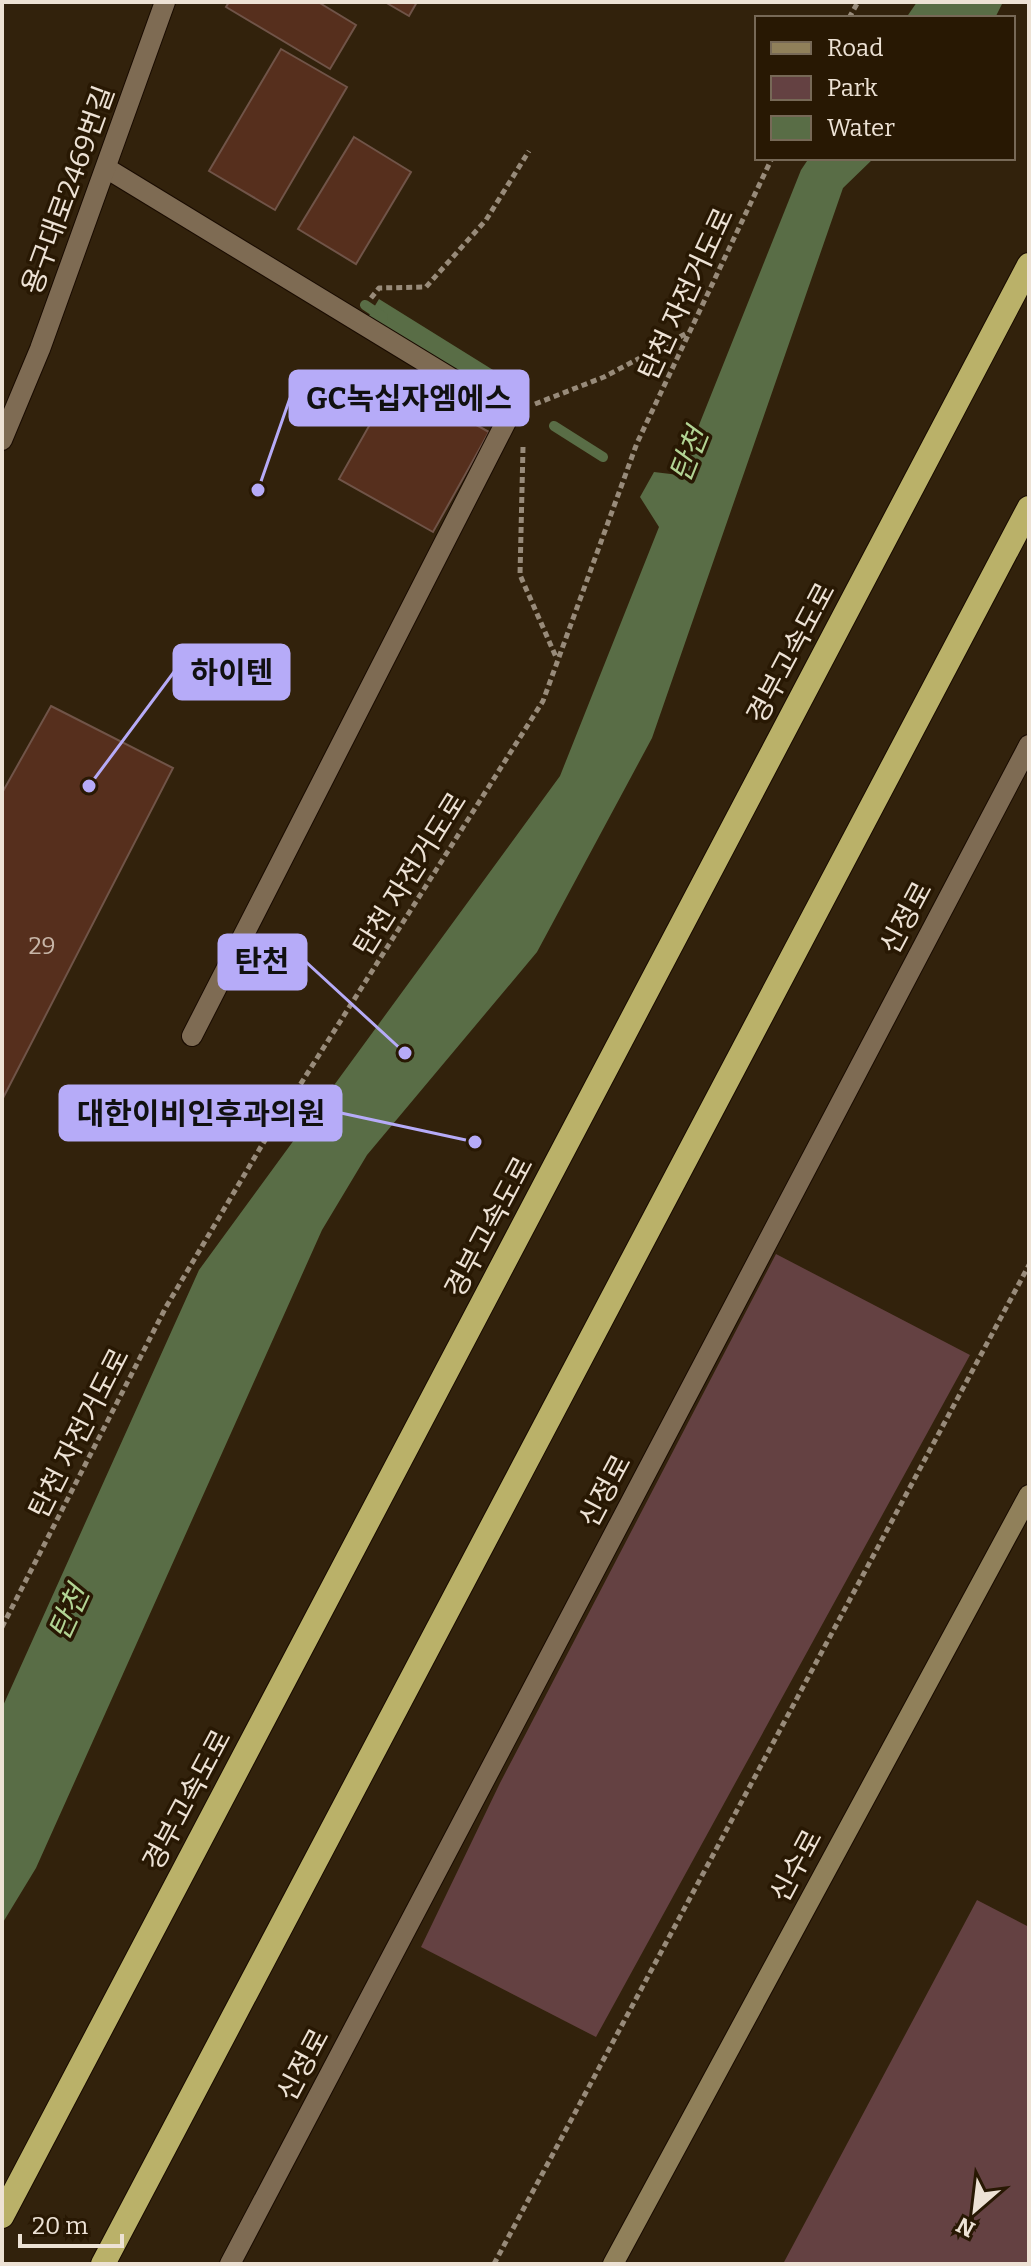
<svg xmlns="http://www.w3.org/2000/svg" width="1031" height="2266" viewBox="0 0 1031 2266" font-family="Bitter,'Noto Sans KR',serif">
<style>
.green{fill:#644142}
.water{fill:#596d46}
.lines{fill:none;stroke-linecap:round;stroke-linejoin:round}
.stream{stroke:#596d46;stroke-width:10}
.building{fill:#562f1d;stroke:#705448;stroke-width:2}
.service-casing{stroke:#190b00;stroke-width:22}
.tertiary-casing{stroke:#190b00;stroke-width:22}
.secondary-casing{stroke:#190b00;stroke-width:22}
.motorway-casing{stroke:#190b00;stroke-width:26}
.path{stroke:#988b7a;stroke-width:5;stroke-dasharray:6 4;stroke-linecap:butt}
.service{stroke:#7e6b53;stroke-width:20}
.tertiary{stroke:#7e6b53;stroke-width:20}
.secondary{stroke:#90805a;stroke-width:20}
.motorway{stroke:#bab169;stroke-width:24}
.labels{text-anchor:middle;dominant-baseline:central;stroke-width:7;stroke-linejoin:round;paint-order:stroke}
.number-label{font-size:24px;fill:#c7b5a7}
.street-label{font-size:28px;fill:#ede2d5;stroke:#281803}
.water-label{font-size:30px;font-style:italic;fill:#b2d494;stroke:#281803}
.leader{fill:none;stroke:#b6abf8;stroke-width:3}
.callout-dot{fill:#b6abf8;stroke:#281803;stroke-width:3}
.callout{fill:#b6abf8;stroke:#b6abf8;stroke-width:3}
.callout-label{font-size:30px;text-anchor:middle;font-weight:bold;fill:#111}
</style>
<rect width="100%" height="100%" fill="#32220c"/>
<path class="green" d="M 776,1254 L 970,1355 L 596,2037 L 421,1947 L 500,1783 Z
M 977,1900 L 1029,1927 L 1029,2264 L 783,2264 Z"/>
<path class="water" d="M 917,2 L 1003,2 L 995,18 L 906,18 Z
M 809,158 L 874,158 L 843,188 L 652,738 L 537,952 L 367,1155 L 322,1230 L 36,1868 L 2,1924 L 2,1708 L 199,1270 L 560,776 L 659,527 L 640,497 L 654,472 L 679,475 L 801,170 Z
M 379,299 L 522,388 L 509,409 L 367,319 Z"/>
<g class="lines">
<path class="stream" d="M 365,305 L 383,317
M 554,426 L 603,457"/>
</g>
<path class="building" d="M 229,2 L 318,2 L 356,25 L 330,69 L 226,7 Z
M 385,2 L 417,2 L 409,16 Z
M 281,49 L 347,87 L 275,210 L 209,171 Z
M 354,137 L 411,172 L 356,264 L 298,229 Z
M 395,380 L 489,432 L 433,532 L 339,479 Z
M 51,706 L 173,768 L 2,1100 L 2,793 Z"/>
<g class="lines">
<defs>
<path id="service" d="M 106,168 L 510,414 L 192,1036"/>
<path id="tertiary" d="M 2,440 L 40,349 L 165,2
M 230,2264 L 1029,745"/>
<path id="secondary" d="M 613,2264 L 1029,1495"/>
<path id="motorway" d="M 2,2216 L 1029,265
M 103,2264 L 1029,508"/>
</defs>
<use href="#service" class="service-casing"/>
<use href="#tertiary" class="tertiary-casing"/>
<use href="#secondary" class="secondary-casing"/>
<use href="#motorway" class="motorway-casing"/>
<path class="path" d="M 849,18 L 858,2
M 371,298 L 379,288 L 426,287 L 486,220 L 529,151
M 535,404 L 604,377 L 689,332
M 523,447 L 520,575 L 556,657
M 2,1627 L 166,1307 L 262,1145 L 543,701 L 637,443 L 772,158
M 494,2264 L 1029,1265"/>
<use href="#service" class="service"/>
<use href="#tertiary" class="tertiary"/>
<use href="#secondary" class="secondary"/>
<use href="#motorway" class="motorway"/>
</g>
<g class="labels">
<g class="number-label">
<text x="42" y="946">29</text>
</g>
<g class="street-label">
<text transform="translate(68 190) rotate(-70)">용구대로2469번길</text>
<text transform="translate(686 294) rotate(-65)">탄천 자전거도로</text>
<text transform="translate(791 653) rotate(-62)">경부고속도로</text>
<text transform="translate(410 874) rotate(-58)">탄천 자전거도로</text>
<text transform="translate(906 918) rotate(-62)">신정로</text>
<text transform="translate(489 1227) rotate(-62)">경부고속도로</text>
<text transform="translate(79 1433) rotate(-63)">탄천 자전거도로</text>
<text transform="translate(605 1491) rotate(-62)">신정로</text>
<text transform="translate(187 1800) rotate(-62)">경부고속도로</text>
<text transform="translate(796 1866) rotate(-62)">신수로</text>
<text transform="translate(303 2065) rotate(-62)">신정로</text>
</g>
<g class="water-label">
<text transform="translate(689 455) rotate(-68)">탄천</text>
<text transform="translate(69 1613) rotate(-65)">탄천</text>
</g>
</g>
<path class="leader" d="M258 490L290 398M89 786L174 672M405 1053L306 962M475 1142L341 1113"/>
<g class="callout-dot">
<circle cx="258" cy="490" r="8"/>
<circle cx="89" cy="786" r="8"/>
<circle cx="405" cy="1053" r="8"/>
<circle cx="475" cy="1142" r="8"/>
</g>
<g class="callout">
<rect x="290" y="371" width="238" height="54" rx="8"/>
<rect x="174" y="645" width="115" height="54" rx="8"/>
<rect x="219" y="935" width="87" height="54" rx="8"/>
<rect x="60" y="1086" width="281" height="54" rx="8"/>
</g>
<g class="callout-label">
<text x="409" y="409">GC녹십자엠에스</text>
<text x="232" y="683">하이텐</text>
<text x="262" y="972">탄천</text>
<text x="201" y="1124">대한이비인후과의원</text>
</g>
<rect width="1031" height="2266" fill="none" stroke="#ede2d5" stroke-width="8"/>
<rect x="755" y="16" width="260" height="144" fill="#281803" stroke="#776957" stroke-width="2"/>
<rect x="771" y="42" width="40" height="12" fill="#90805a" stroke="#776957" stroke-width="2"/>
<text x="827" y="56" font-size="24" fill="#ede2d5">Road</text>
<rect x="771" y="76" width="40" height="24" fill="#644142" stroke="#776957" stroke-width="2"/>
<text x="827" y="96" font-size="24" fill="#ede2d5">Park</text>
<rect x="771" y="116" width="40" height="24" fill="#596d46" stroke="#776957" stroke-width="2"/>
<text x="827" y="136" font-size="24" fill="#ede2d5">Water</text>
<g transform="translate(975 2210) rotate(208)" stroke="#281803" stroke-width="6" paint-order="stroke">
<path d="M0-6L14 30L0 20L-14 30Z" fill="#ede2d5"/>
<text y="-12" font-size="22" font-weight="bold" text-anchor="middle" fill="#ede2d5">N</text>
</g>
<path d="M20 2234v12h102v-12" fill="none" stroke="#ede2d5" stroke-width="4"/>
<text x="32" y="2234" font-size="24" fill="#ede2d5" stroke="#281803" stroke-width="6" paint-order="stroke">20 m</text>
</svg>
